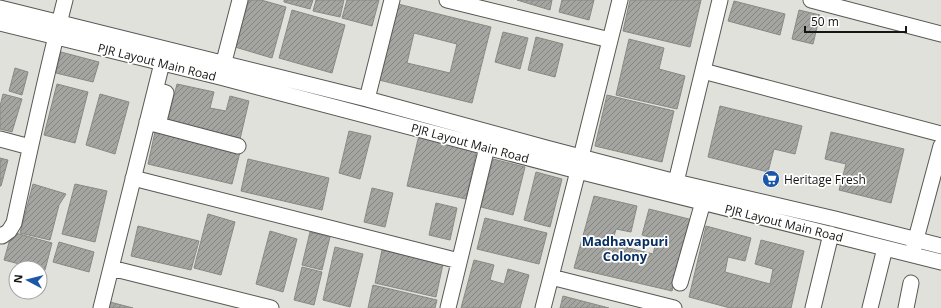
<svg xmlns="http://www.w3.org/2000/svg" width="941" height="308" viewBox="0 0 941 308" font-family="'Open Sans',sans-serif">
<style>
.building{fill:url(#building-hatch);stroke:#898984;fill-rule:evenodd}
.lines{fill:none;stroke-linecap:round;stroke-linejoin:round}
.minor-casing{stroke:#585854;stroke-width:17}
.minor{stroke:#fff;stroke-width:15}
.labels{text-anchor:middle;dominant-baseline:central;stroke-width:3.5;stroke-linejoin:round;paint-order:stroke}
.street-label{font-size:12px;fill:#151513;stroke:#fff}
.poi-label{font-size:12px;fill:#151513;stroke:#fff;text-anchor:start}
.neighbourhood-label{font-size:13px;font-weight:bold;fill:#082e61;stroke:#fff}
</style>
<defs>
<pattern id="building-hatch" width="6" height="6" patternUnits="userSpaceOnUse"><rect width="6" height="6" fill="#a4a4a0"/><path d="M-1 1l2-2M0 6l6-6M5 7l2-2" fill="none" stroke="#848481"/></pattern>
</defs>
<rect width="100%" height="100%" fill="#e1e1dc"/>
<path class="building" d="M 249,0 L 261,0 L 286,7 L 272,58 L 235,47 Z
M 284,0 L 313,0 L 310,9 L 284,2 Z
M 316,0 L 344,0 L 340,17 L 313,11 Z
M 347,0 L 379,0 L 372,26 L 342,18 Z
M 517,0 L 552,0 L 550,10 Z
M 562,0 L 594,0 L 589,20 L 559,12 Z
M 630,0 L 701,0 L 690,47 L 623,31 Z
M 734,1 L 785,14 L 780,35 L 728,21 Z
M 394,3 L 491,27 L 472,103 L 375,79 ZM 414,33 L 457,44 L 450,73 L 407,63 Z
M 292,10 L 345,25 L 332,73 L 279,58 Z
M 799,10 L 820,15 L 813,44 L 792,39 Z
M 503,32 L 528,38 L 520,69 L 495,62 Z
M 536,37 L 563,44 L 555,77 L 528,70 Z
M 629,39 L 664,48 L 659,69 L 685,76 L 677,109 L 616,95 Z
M 61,52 L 99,62 L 93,82 L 56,73 Z
M 15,68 L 28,72 L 22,95 L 9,91 Z
M 57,84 L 88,92 L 75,143 L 44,135 Z
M 177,84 L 214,92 L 210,108 L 226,111 L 230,96 L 249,101 L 240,139 L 167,123 Z
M 3,94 L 22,99 L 12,132 L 0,129 L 0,106 Z
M 100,94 L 129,102 L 115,154 L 86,145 Z
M 607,95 L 674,111 L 662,162 L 595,146 Z
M 720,106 L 802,126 L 795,154 L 774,149 L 768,172 L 708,157 Z
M 349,131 L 371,136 L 360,179 L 339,173 Z
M 155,132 L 240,152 L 232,184 L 148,164 Z
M 831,132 L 904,149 L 891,203 L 839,190 L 846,164 L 825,159 Z
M 419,135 L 477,149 L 466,199 L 407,186 Z
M 0,158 L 8,160 L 1,186 L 0,186 Z
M 248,159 L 329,178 L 322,210 L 241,191 Z
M 493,159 L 525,167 L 513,215 L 481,207 Z
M 536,172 L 562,179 L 550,227 L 524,220 Z
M 33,184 L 66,194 L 59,205 L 50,240 L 20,233 Z
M 75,184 L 107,191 L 95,242 L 62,234 Z
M 372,188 L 393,193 L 385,227 L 364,222 Z
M 594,196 L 637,206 L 631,232 L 616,229 L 612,244 L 653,254 L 657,239 L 642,235 L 649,209 L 693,220 L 672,291 L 574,268 Z
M 436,203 L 457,208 L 450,240 L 429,235 Z
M 208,214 L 235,222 L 221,275 L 194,268 Z
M 485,218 L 547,233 L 539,264 L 477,249 Z
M 138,226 L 199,241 L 191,270 L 131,256 Z
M 706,226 L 751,238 L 745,261 L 728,257 L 725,272 L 770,284 L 773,269 L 755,264 L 761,240 L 804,251 L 791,308 L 730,308 L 689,297 Z
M 270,231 L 297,239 L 283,292 L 256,284 Z
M 12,232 L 52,243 L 45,270 L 40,269 L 40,268 L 35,268 L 4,260 Z
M 310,232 L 330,237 L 322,270 L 302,265 Z
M 59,242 L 94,252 L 89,272 L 53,262 Z
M 335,247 L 363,254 L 350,307 L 323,300 Z
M 382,250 L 443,264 L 436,297 L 375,283 Z
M 474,260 L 494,265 L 490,280 L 504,284 L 508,269 L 529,275 L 520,308 L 461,308 Z
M 302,267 L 322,272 L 314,305 L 294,300 Z
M 373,285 L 437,300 L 435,308 L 368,308 Z
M 563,296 L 609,308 L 560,308 Z
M 110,302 L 133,308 L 108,308 Z"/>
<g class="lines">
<defs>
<path id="minor" d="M 447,0 L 610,40
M 811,0 L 941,34
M 0,8 L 367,99 L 546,148 L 676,182 L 835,219 L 941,246
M 0,23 L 220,77 L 578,171 L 941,262
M 703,71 L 941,134
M 221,73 L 240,0
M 156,90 L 166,93 L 158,125
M 367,99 L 392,0
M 147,122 L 238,146
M 0,139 L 30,147
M 581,157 L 620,0
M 133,178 L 459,261
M 676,182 L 720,0
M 0,235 L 2,236 L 9,231 L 14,223 C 30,148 46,74 65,0
M 913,250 L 941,146
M 111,268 L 271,308
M 551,277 L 674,308
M 680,283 L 703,202
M 101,308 L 162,63
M 448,308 L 487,147
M 543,308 L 578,171
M 813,308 L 831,234
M 870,308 L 885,248
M 906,308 L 911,283"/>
</defs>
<use href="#minor" class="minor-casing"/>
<use href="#minor" class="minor"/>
</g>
<defs>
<symbol id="supermarket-disc" viewBox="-11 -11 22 22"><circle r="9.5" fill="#1b57a8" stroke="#fff"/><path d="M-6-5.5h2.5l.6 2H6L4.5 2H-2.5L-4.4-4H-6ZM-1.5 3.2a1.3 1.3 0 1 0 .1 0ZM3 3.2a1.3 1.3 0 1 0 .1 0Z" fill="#fff"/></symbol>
</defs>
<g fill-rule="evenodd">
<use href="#supermarket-disc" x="761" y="169" width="20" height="20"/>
</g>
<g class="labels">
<g class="street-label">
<text transform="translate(157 62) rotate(14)">PJR Layout Main Road</text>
<text transform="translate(470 143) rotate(15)">PJR Layout Main Road</text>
<text transform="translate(784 223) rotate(14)">PJR Layout Main Road</text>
</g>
<g class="poi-label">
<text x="784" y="179">Heritage Fresh</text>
</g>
<g class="neighbourhood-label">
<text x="625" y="241">Madhavapuri<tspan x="625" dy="15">Colony</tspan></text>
</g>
</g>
<g transform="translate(28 280) rotate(277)"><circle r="19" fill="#ffffff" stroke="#a1a1a1"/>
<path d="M0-3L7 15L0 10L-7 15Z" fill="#1b57a8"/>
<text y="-6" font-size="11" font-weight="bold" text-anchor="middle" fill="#151513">N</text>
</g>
<path d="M805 26v6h101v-6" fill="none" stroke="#151513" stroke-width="2"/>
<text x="811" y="26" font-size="12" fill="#151513" stroke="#ffffff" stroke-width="3" paint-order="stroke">50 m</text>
</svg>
